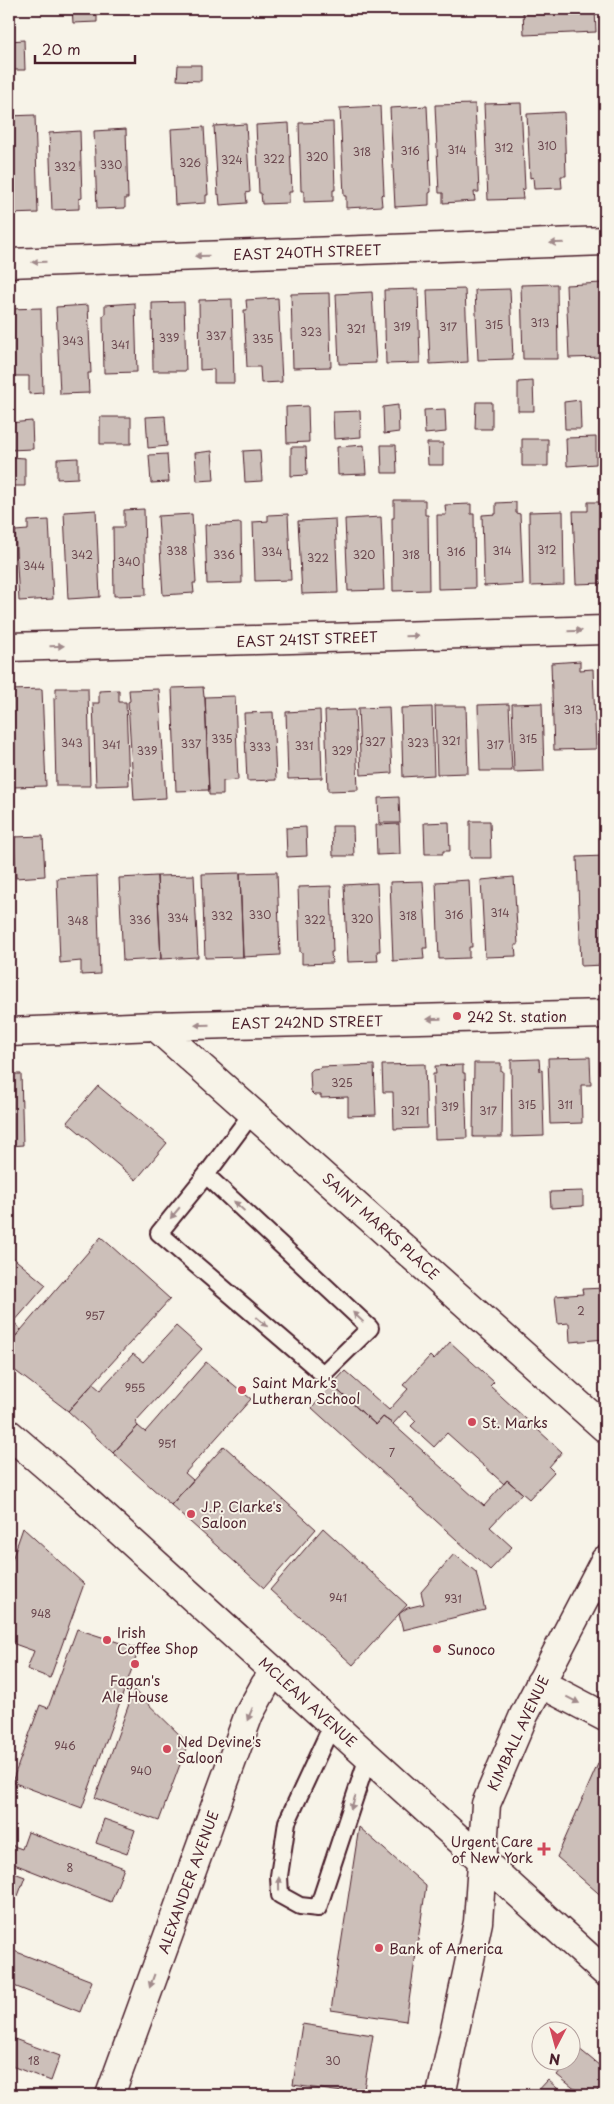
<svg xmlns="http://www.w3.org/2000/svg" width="614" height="2104" viewBox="0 0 614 2104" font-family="'Playpen Sans',sans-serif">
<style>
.building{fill:#ccbfb9;stroke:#4a1f2b}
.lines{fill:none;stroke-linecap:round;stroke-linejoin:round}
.service-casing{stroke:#4a1f2b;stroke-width:20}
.minor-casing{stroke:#4a1f2b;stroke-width:31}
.tertiary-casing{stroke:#4a1f2b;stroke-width:31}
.service{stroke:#f7f3e8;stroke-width:16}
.minor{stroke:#f7f3e8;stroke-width:28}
.tertiary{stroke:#f7f3e8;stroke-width:28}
.oneway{fill:#a0898a}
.poi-dot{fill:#d1495b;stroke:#f7f3e8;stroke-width:2}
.labels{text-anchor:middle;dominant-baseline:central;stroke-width:4;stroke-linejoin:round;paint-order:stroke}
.number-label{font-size:11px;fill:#6a474e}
.street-label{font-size:14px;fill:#4a1f2b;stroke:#f7f3e8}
.poi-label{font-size:14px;fill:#4a1f2b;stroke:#f7f3e8;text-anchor:start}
</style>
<rect width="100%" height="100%" fill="#f7f3e8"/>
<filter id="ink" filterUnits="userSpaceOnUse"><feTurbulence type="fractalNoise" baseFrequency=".02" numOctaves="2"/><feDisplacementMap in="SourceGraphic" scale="10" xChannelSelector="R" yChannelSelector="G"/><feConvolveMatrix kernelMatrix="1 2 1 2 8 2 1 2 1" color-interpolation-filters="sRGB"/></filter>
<g filter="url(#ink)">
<path class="building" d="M 72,9 L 97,9 L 97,22 L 73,23 Z
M 114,9 L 136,9 L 136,14 L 114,14 Z
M 523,9 L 595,9 L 596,32 L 524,35 Z
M 24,40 L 25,70 L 9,70 L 9,41 Z
M 178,65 L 201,65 L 201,81 L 177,80 Z
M 521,103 L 525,189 L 522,190 L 523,199 L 488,200 L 484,104 Z
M 475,104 L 479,192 L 474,192 L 475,201 L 443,203 L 443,193 L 439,193 L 435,105 Z
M 380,106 L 384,194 L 381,195 L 382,206 L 346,208 L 346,196 L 344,196 L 340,108 Z
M 427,106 L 431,192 L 429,193 L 429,205 L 395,207 L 390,108 Z
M 564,112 L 566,176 L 561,176 L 562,188 L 534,189 L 533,177 L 530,178 L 527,114 Z
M 35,115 L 38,213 L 9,214 L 9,116 Z
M 333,122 L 335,190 L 333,190 L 333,201 L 304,202 L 304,191 L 301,191 L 299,123 Z
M 289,123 L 292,192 L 289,192 L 289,203 L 262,204 L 261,193 L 259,193 L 256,125 Z
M 246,124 L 250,192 L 246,193 L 247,203 L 220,205 L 219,194 L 218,195 L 214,126 Z
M 204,127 L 208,195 L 206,195 L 206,203 L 175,205 L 171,129 Z
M 126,129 L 128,198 L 125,198 L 125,208 L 97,209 L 94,131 Z
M 80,131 L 82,198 L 79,199 L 79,209 L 52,210 L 49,133 Z
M 602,283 L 605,357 L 569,358 L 566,285 Z
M 557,284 L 558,359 L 523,359 L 521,285 Z
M 418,289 L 420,363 L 386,364 L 384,290 Z
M 465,289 L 468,362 L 430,364 L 427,290 Z
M 510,289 L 513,359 L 478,360 L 475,290 Z
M 372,292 L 376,363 L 339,364 L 336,294 Z
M 329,293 L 331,367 L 293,368 L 291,294 Z
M 278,298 L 282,382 L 261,383 L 260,367 L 247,367 L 244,310 L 247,310 L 246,300 Z
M 232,299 L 234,383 L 214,383 L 214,369 L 200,370 L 199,300 Z
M 184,302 L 186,371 L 153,371 L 152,303 Z
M 135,303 L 137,372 L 104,373 L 103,316 L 105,315 L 105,305 Z
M 88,305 L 91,373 L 88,373 L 89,393 L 60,394 L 56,307 Z
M 41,308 L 43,393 L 29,394 L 29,376 L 9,376 L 10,309 Z
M 533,381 L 534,411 L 518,411 L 518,382 Z
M 580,400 L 581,429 L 565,429 L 564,402 Z
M 476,402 L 492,402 L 492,429 L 475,429 Z
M 398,405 L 399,432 L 384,434 L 383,407 Z
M 308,406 L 309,442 L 287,443 L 286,407 Z
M 445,409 L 446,432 L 425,434 L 424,410 Z
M 360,411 L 361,437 L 334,439 L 333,412 Z
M 165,416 L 167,446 L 148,448 L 146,417 Z
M 100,417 L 131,417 L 131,444 L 100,444 Z
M 32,421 L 33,449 L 9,450 L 9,423 Z
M 596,437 L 596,464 L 567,466 L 566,438 Z
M 522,439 L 548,439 L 548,466 L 522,466 Z
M 427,443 L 443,443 L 443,465 L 428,465 Z
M 364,445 L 366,474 L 338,475 L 337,447 Z
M 381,445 L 396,445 L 397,473 L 382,473 Z
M 291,447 L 306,447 L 307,475 L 291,476 Z
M 260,450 L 262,481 L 245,482 L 243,451 Z
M 212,451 L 214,480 L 197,481 L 195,453 Z
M 167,454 L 169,482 L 151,483 L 149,455 Z
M 9,457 L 25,458 L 25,486 L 9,486 Z
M 78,458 L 78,478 L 57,479 L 57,459 Z
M 394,500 L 425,500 L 425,515 L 428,515 L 429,590 L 393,591 L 392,518 L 394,518 Z
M 516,502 L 516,513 L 520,514 L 523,584 L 484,586 L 482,515 L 496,514 L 496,503 Z
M 588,502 L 605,502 L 605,583 L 576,584 L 573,511 L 588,511 Z
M 471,504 L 471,514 L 474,514 L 475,588 L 438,589 L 437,515 L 446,515 L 445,505 Z
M 144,509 L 146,595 L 114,596 L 113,527 L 124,527 L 124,510 Z
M 96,510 L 100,597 L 68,599 L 64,512 Z
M 563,511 L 564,585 L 530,586 L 529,512 Z
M 192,514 L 196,583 L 193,583 L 194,593 L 163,595 L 158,516 Z
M 288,514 L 291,580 L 255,581 L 253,522 L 268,521 L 268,515 Z
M 381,517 L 384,590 L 348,591 L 345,519 Z
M 335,519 L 338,593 L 302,594 L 298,521 Z
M 49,520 L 53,599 L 19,601 L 15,531 L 28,530 L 28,521 Z
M 241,523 L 242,583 L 207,584 L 205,525 Z
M 580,661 L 580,670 L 593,669 L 596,749 L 554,750 L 551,663 Z
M 203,687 L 204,697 L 205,697 L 209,790 L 176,791 L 172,688 Z
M 56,688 L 88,688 L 90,786 L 56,786 L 54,698 L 56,699 Z
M 42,689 L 46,786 L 13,787 L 10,701 L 12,701 L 11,690 Z
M 159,689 L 166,798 L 134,800 L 128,702 L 130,701 L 129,690 Z
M 119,690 L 119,702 L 126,702 L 129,785 L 96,786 L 93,703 L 99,703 L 99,691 Z
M 235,696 L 238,780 L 223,781 L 223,795 L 209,795 L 205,697 Z
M 542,703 L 544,771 L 514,772 L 512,704 Z
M 509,704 L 512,771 L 480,771 L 478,705 Z
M 435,706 L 466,706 L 468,773 L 437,774 Z
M 389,707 L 392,773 L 361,775 L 358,708 Z
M 432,707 L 434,775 L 403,777 L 401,708 Z
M 320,710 L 322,778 L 288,779 L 286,712 Z
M 355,710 L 358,790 L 328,791 L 325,711 Z
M 273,712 L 276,780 L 247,781 L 244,713 Z
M 399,797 L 400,823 L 379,823 L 378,798 Z
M 470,821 L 490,821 L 491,858 L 470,858 Z
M 449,822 L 450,851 L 443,851 L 443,854 L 425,854 L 424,823 Z
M 399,824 L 400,854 L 377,855 L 376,825 Z
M 332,826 L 353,826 L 354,856 L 333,856 Z
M 306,827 L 307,856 L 287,857 L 286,828 Z
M 43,836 L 45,876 L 16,878 L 14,837 Z
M 605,856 L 605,965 L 581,966 L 577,857 Z
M 277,872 L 280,955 L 243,957 L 240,873 Z
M 240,873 L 243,957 L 205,958 L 202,874 Z
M 194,875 L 198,957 L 161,959 L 157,876 Z
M 97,876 L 100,974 L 81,975 L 81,961 L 60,963 L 57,878 Z
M 157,876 L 161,959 L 123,961 L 119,878 Z
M 514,877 L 518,945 L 515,945 L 516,956 L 485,957 L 481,880 Z
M 469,880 L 472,947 L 469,947 L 469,958 L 439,959 L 436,882 Z
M 423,881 L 427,948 L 423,948 L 424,959 L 393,961 L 390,882 Z
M 377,883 L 380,951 L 377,951 L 378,961 L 348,962 L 344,885 Z
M 331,886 L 333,952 L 331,952 L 332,963 L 302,964 L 302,953 L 300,952 L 298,887 Z
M 590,1057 L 591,1085 L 581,1085 L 582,1123 L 550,1124 L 548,1058 Z
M 539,1059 L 540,1071 L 542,1070 L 544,1136 L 512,1137 L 511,1060 Z
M 474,1063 L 501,1063 L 501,1071 L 503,1071 L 502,1137 L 473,1137 Z
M 425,1064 L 427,1128 L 394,1129 L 393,1092 L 383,1092 L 382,1065 Z
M 374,1065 L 376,1115 L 348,1116 L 348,1097 L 321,1098 L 321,1095 L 314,1095 L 311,1092 L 310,1072 L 313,1069 L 320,1068 L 320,1067 Z
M 463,1065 L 463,1073 L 465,1073 L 467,1138 L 435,1139 L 433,1074 L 436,1074 L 435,1066 Z
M 9,1074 L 21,1074 L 23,1145 L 9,1146 Z
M 98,1086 L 167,1143 L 136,1180 L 67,1122 Z
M 583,1191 L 583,1206 L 551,1208 L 550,1192 Z
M 101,1237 L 170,1299 L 68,1411 L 9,1366 L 9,1344 Z
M 11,1256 L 46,1285 L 14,1322 L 21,1330 L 9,1344 L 9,1259 Z
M 605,1288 L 605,1339 L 570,1342 L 569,1323 L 558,1324 L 555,1296 L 583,1294 L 582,1289 Z
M 176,1326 L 202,1349 L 135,1422 L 138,1426 L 113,1453 L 68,1411 L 93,1384 L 100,1390 L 133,1354 L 143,1362 Z
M 450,1342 L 494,1382 L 490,1386 L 562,1452 L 549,1467 L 554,1472 L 529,1499 L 507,1480 L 504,1484 L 447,1433 L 434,1447 L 411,1426 L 416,1421 L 405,1411 L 393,1424 L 383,1417 L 376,1425 L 332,1385 L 345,1371 L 389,1410 L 408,1389 L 403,1385 L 430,1356 L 434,1360 Z
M 206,1362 L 251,1399 L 185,1473 L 193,1480 L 171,1505 L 113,1453 L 138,1426 L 145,1432 Z
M 332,1385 L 376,1425 L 383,1417 L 393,1424 L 484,1506 L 507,1480 L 522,1493 L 490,1527 L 512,1547 L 490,1570 L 312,1408 Z
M 224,1446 L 316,1529 L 264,1588 L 171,1505 Z
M 23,1528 L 84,1584 L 50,1678 L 27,1669 L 34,1651 L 9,1642 L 9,1568 Z
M 323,1528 L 407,1605 L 353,1665 L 270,1590 Z
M 9,1534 L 16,1537 L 9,1557 Z
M 454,1554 L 476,1572 L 485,1610 L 403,1630 L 399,1614 L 407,1608 L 424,1604 L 421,1592 Z
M 77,1629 L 139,1649 L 82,1808 L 12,1782 L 40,1705 L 48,1708 Z
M 134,1690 L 188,1743 L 159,1821 L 95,1798 Z
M 601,1757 L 605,1760 L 605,1899 L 557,1857 Z
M 104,1819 L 135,1830 L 127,1854 L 96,1843 Z
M 359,1827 L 426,1886 L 406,2021 L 331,2010 Z
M 28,1832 L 124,1868 L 111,1902 L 9,1862 L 11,1845 L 22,1849 Z
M 9,1871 L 25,1877 L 18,1896 L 9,1893 Z
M 9,1949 L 92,1981 L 80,2012 L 9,1984 Z
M 302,2024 L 373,2035 L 363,2095 L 293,2085 Z
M 9,2037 L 60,2056 L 51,2081 L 9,2065 Z
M 578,2048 L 605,2070 L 605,2081 L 594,2095 L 582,2095 L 557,2075 L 567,2062 L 572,2062 L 572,2057 Z
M 548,2080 L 565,2095 L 534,2095 Z"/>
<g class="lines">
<defs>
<path id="service" d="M 206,1175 L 370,1328 L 323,1374 L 159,1233 L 206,1175 L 253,1112
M 332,1725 L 287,1822 L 279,1876 L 280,1895 L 300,1906 L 318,1908 L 368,1757"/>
<path id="minor" d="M 9,263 L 605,241
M 9,647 L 605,630
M 155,1026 L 605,1428
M 9,1032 L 155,1026 L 605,1014
M 540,1683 L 605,1717
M 110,2095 L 249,1714 L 265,1685 L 275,1672"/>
<path id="tertiary" d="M 9,1434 L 79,1494 L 605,1972
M 441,2095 L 478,1922 L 486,1804 L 524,1715 L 605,1560"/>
</defs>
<use href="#service" class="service-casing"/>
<use href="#minor" class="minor-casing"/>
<use href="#tertiary" class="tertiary-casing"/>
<use href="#service" class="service"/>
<use href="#minor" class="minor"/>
<use href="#tertiary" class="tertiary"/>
</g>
<defs><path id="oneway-solid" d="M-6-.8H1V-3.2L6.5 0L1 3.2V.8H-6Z" transform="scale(1.25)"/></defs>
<g class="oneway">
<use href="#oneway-solid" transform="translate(557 243) rotate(178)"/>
<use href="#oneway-solid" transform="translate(202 256) rotate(178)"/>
<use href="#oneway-solid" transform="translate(39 262) rotate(178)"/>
<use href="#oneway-solid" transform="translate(575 631) rotate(-2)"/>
<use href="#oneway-solid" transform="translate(412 636) rotate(-2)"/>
<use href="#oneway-solid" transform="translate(57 646) rotate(-2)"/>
<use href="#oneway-solid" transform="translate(434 1019) rotate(179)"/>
<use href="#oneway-solid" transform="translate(202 1025) rotate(179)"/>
<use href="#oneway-solid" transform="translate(239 1206) rotate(-137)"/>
<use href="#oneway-solid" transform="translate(175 1213) rotate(130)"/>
<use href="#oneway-solid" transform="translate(358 1317) rotate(-137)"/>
<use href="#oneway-solid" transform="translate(262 1322) rotate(41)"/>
<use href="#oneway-solid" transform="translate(573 1700) rotate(27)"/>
<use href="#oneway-solid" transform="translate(250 1714) rotate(113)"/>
<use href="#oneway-solid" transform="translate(353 1803) rotate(108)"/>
<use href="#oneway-solid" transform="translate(279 1884) rotate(-91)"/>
<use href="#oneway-solid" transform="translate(152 1981) rotate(110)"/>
</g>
</g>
<g class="poi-dot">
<circle cx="457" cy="1016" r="5"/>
<circle cx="242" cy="1390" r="5"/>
<circle cx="472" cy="1422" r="5"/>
<circle cx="191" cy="1514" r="5"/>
<circle cx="107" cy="1640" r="5"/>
<circle cx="437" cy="1649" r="5"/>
<circle cx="135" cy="1664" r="5"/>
<circle cx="167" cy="1749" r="5"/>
<path d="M541.5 1841.5h5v5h5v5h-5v5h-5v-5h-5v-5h5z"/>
<circle cx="379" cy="1948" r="5"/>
</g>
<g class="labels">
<g class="number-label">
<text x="547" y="145">310</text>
<text x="504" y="147">312</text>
<text x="457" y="149">314</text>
<text x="410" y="150">316</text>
<text x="362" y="151">318</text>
<text x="317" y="156">320</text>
<text x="274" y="158">322</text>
<text x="232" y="159">324</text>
<text x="190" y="162">326</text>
<text x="111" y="164">330</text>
<text x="65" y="166">332</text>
<text x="540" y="322">313</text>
<text x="494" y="324">315</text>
<text x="402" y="326">319</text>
<text x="448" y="326">317</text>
<text x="356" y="328">321</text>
<text x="311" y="331">323</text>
<text x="216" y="335">337</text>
<text x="169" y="337">339</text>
<text x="263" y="338">335</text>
<text x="73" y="340">343</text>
<text x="120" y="344">341</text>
<text x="547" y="549">312</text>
<text x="177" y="550">338</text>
<text x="502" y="550">314</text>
<text x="272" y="551">334</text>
<text x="456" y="551">316</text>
<text x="82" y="554">342</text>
<text x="224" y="554">336</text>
<text x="364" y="554">320</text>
<text x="411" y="554">318</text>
<text x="318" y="557">322</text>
<text x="129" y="561">340</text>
<text x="34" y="565">344</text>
<text x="573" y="709">313</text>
<text x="222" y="738">335</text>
<text x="528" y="738">315</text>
<text x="451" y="740">321</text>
<text x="375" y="741">327</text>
<text x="72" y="742">343</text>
<text x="418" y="742">323</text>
<text x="191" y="743">337</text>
<text x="111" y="744">341</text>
<text x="495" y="744">317</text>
<text x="304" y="745">331</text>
<text x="260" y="746">333</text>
<text x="147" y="750">339</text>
<text x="342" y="750">329</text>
<text x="500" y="912">314</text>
<text x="260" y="914">330</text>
<text x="454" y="914">316</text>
<text x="222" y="915">332</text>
<text x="408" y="915">318</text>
<text x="178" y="917">334</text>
<text x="362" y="918">320</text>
<text x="140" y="919">336</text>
<text x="315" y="919">322</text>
<text x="78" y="920">348</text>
<text x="342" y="1082">325</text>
<text x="527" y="1104">315</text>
<text x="565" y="1104">311</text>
<text x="450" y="1106">319</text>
<text x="410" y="1110">321</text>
<text x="488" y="1110">317</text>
<text x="581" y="1310">2</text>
<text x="95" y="1315">957</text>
<text x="135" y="1387">955</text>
<text x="167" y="1443">951</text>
<text x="392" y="1452">7</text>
<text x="338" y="1597">941</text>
<text x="453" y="1598">931</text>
<text x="41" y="1613">948</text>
<text x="65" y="1745">946</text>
<text x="141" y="1770">940</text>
<text x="70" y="1867">8</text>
<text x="34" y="2060">18</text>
<text x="333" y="2060">30</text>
</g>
<g class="street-label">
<text transform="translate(307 252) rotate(-2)">EAST 240TH STREET</text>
<text transform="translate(307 639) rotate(-2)">EAST 241ST STREET</text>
<text transform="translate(307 1022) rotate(-1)">EAST 242ND STREET</text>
<text transform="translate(381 1226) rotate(42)">SAINT MARKS PLACE</text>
<text transform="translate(308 1702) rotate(42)">MCLEAN AVENUE</text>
<text transform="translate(518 1733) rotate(-65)">KIMBALL AVENUE</text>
<text transform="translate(188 1882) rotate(-70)">ALEXANDER AVENUE</text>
</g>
<g class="poi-label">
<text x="467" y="1016">242 St. station</text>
<text x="252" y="1382">Saint Mark's<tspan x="252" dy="16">Lutheran School</tspan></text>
<text x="482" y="1422">St. Marks</text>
<text x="201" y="1506">J.P. Clarke's<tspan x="201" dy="16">Saloon</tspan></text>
<text x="117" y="1632">Irish<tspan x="117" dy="16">Coffee Shop</tspan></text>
<text x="447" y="1649">Sunoco</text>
<text x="135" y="1680" text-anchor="middle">Fagan's<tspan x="135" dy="16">Ale House</tspan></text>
<text x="177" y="1741">Ned Devine's<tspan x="177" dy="16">Saloon</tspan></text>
<text x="533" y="1841" text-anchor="end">Urgent Care<tspan x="533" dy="16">of New York</tspan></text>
<text x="389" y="1948">Bank of America</text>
</g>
</g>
<rect width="614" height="2104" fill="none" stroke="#f7f3e8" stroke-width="30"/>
<rect x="15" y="15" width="584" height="2074" fill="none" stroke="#4a1f2b" stroke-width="2" filter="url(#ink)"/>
<g transform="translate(556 2046) rotate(186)"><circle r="24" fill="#f7f3e8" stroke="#b29e9c"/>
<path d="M0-4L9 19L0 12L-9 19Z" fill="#d1495b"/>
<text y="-8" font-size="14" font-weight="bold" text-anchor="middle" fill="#4a1f2b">N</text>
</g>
<path d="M35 55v8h100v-8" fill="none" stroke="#4a1f2b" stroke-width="2.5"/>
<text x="42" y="55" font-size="15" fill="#4a1f2b" stroke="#f7f3e8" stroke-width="4" paint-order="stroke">20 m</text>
</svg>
